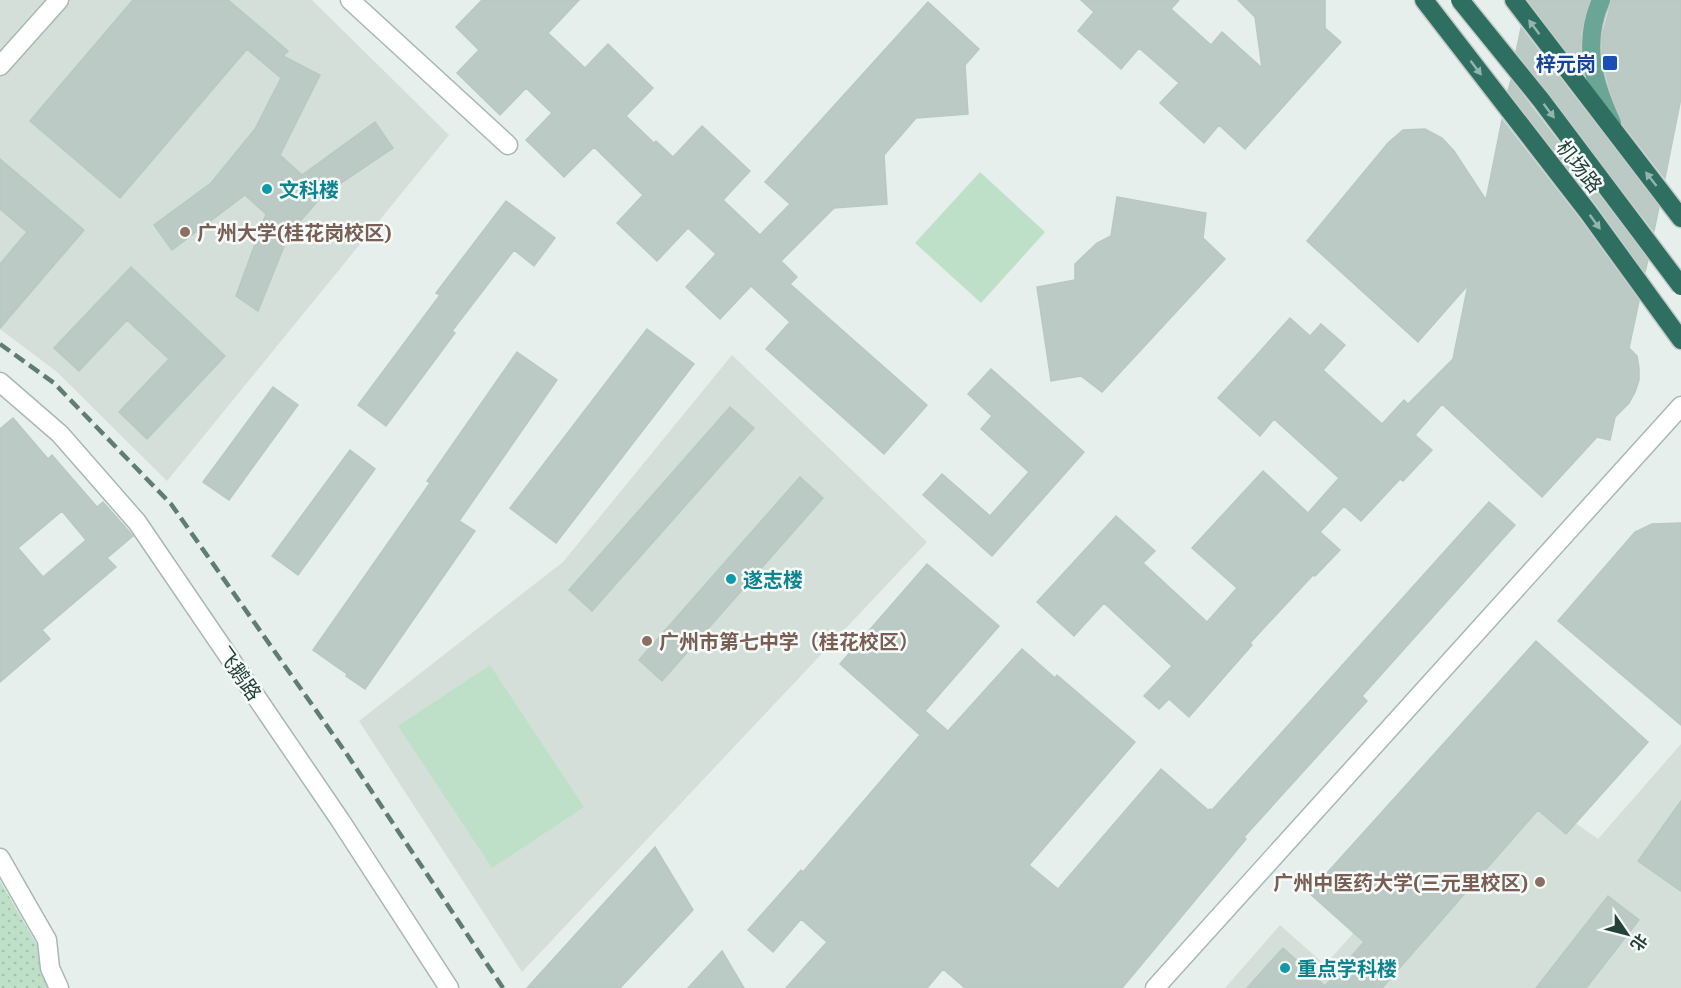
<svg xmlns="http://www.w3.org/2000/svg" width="1681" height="988" viewBox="0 0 1681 988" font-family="'Exo 2','Noto Sans SC',sans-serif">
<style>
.built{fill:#d4dfda}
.grass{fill:#bfe0c8}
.park{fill:url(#park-dots)}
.building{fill:#bbcac4;stroke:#b8c9c2;stroke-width:1.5;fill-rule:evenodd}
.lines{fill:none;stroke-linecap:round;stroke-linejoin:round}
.minor-casing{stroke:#a8b8b2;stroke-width:21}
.major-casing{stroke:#c2cac8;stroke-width:21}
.highway-casing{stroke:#c2cac8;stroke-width:21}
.minor{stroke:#fff;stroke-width:18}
.major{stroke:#6aa596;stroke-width:18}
.highway{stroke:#2f6f62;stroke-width:18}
.rail{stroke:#5f7d75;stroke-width:4.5;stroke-dasharray:12 6;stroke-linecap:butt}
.highway-bridge-casing{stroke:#c2cac8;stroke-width:21;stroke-linecap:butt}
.highway-bridge{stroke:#2f6f62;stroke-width:18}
.oneway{fill:#93b5ae}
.transit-dot{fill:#1a4fb4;stroke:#f7fbf9;stroke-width:2}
.culture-dot{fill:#0f9aa8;stroke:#f7fbf9;stroke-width:2}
.education-dot{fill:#8d6e63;stroke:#f7fbf9;stroke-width:2}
.labels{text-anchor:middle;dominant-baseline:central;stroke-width:5;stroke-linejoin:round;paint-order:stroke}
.transit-label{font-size:20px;font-weight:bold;fill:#164399;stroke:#f7fbf9;text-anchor:end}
.street-label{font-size:20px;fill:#24423a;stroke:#f7fbf9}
.culture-label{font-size:20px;font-weight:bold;fill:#0d838f;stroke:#f7fbf9;text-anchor:start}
.education-label{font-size:20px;font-weight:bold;fill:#785e54;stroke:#f7fbf9;text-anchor:start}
</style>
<defs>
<pattern id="park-dots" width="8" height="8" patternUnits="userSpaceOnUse" patternTransform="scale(1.5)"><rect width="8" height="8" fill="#bfe0c8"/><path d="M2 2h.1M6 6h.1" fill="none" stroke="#a4c1ad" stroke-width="1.8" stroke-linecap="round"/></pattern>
</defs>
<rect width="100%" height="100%" fill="#e6efeb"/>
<path class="built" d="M 0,0 L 312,0 L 449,135 L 167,481 L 57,372 L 0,329 Z
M 732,355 L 927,542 L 522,972 L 359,721 L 563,562 Z
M 1681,744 L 1681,988 L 1225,988 L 1280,925 L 1325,965 L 1499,769 L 1598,839 Z"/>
<path class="grass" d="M 980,172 L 1045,232 L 981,303 L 915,243 Z
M 490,665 L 584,807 L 492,868 L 398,726 Z"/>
<path class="park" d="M 0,881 L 62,988 L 0,988 Z"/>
<path class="building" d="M 133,0 L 228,0 L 288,51 L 283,56 L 320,75 L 280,155 L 302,175 L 375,122 L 393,148 L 322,196 L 289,234 L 258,311 L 236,296 L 266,214 L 245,195 L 172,250 L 154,225 L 211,183 L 255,129 L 281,78 L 247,49 L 120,198 L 30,121 Z
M 482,0 L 579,0 L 548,33 L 585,68 L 608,44 L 653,88 L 626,116 L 654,143 L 656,141 L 673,157 L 702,126 L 750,171 L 723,200 L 760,235 L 790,204 L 765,182 L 928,2 L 979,49 L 965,65 L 968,114 L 916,118 L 884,155 L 887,204 L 834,208 L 781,261 L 797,277 L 790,284 L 927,405 L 884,454 L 766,349 L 790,322 L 751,286 L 720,319 L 686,287 L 716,254 L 688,228 L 657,261 L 617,223 L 643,195 L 594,147 L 564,177 L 526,140 L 552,113 L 526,88 L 500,115 L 457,73 L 479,50 L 456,27 Z
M 1081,0 L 1179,0 L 1171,9 L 1211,45 L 1222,32 L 1262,68 L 1255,17 L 1238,0 L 1325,0 L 1325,28 L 1341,42 L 1245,149 L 1219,125 L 1204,143 L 1160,103 L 1179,83 L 1139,48 L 1121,69 L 1078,31 L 1094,12 Z
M 1528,0 L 1589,0 L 1581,31 L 1580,48 L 1582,71 Z
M 1612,0 L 1681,0 L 1681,98 L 1665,178 L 1623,124 L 1610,89 L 1603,61 L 1602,47 L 1603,33 Z
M 1521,28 L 1659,207 L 1654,231 L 1516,52 Z
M 1511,80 L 1648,260 L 1645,272 L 1597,205 L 1508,91 Z
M 1502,120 L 1579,219 L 1639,301 L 1629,348 L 1637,356 L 1639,368 L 1639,380 L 1635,392 L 1629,403 L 1615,417 L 1610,440 L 1597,437 L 1542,497 L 1442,404 L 1415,435 L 1432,450 L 1403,481 L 1400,479 L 1361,521 L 1344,506 L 1320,532 L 1340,550 L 1315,576 L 1313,575 L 1250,643 L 1252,645 L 1189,717 L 1169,699 L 1159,709 L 1144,696 L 1172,666 L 1104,603 L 1074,636 L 1037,602 L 1116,516 L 1155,551 L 1143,563 L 1207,622 L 1237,588 L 1192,548 L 1263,471 L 1308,513 L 1339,478 L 1274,419 L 1260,436 L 1218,398 L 1290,318 L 1310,336 L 1321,324 L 1345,345 L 1323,370 L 1382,424 L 1404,400 L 1408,404 L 1453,359 L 1468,285 L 1418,342 L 1307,241 L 1388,143 L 1403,130 L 1425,129 L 1442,138 L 1454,151 L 1486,200 Z
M 0,159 L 84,230 L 0,328 L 0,264 L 27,232 L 0,209 Z
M 1117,197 L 1206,213 L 1203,238 L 1225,259 L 1102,392 L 1081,376 L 1051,381 L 1037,287 L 1075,280 L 1075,264 L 1097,243 L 1111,236 Z
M 506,201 L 555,238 L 534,266 L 514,250 L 452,331 L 455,333 L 386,426 L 358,405 L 440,295 L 436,293 Z
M 131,267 L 225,356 L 147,439 L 119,412 L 169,359 L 127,320 L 79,371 L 54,348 Z
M 647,329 L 694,364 L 556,543 L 510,508 Z
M 517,352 L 557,380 L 459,521 L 475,531 L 365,689 L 346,676 L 347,674 L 313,650 L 430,483 L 427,481 Z
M 991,369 L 1084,452 L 992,556 L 923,495 L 942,474 L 990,516 L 1029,472 L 981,429 L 992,416 L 968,394 Z
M 273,387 L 298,405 L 229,500 L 203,482 Z
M 730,407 L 754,428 L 592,611 L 569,590 Z
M 13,418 L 48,459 L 52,455 L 97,507 L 103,502 L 133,536 L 107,558 L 116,567 L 42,630 L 50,639 L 0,682 L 0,429 ZM 62,511 L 86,540 L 43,577 L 18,548 Z
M 350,450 L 375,469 L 298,575 L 272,556 Z
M 800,477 L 823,498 L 662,681 L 639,660 Z
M 1489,502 L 1515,525 L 1362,696 L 1367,701 L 1244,837 L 1246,839 L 1122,988 L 965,988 L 943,969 L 927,988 L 786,988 L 827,942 L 801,919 L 773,952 L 748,930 L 801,870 L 803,872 L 920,735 L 840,664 L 927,564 L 999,626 L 925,711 L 948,731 L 1022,649 L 1055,678 L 1057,675 L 1135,742 L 1029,865 L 1058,889 L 1161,769 L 1208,810 L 1210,809 L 1212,810 Z
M 1681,523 L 1681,725 L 1558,621 L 1635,532 L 1652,524 Z
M 1536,641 L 1648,742 L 1566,834 L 1538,810 L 1382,988 L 1247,988 L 1283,948 L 1325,986 L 1364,942 L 1309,893 Z
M 1681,801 L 1681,891 L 1638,861 Z
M 655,847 L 693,910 L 620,988 L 527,988 Z
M 1608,896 L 1639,920 L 1586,988 L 1536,988 Z
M 722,951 L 744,988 L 688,988 Z"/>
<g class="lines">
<defs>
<path id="minor" d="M 350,0 L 508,145
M 0,66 L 59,0
M 0,382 L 60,434 L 137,522 L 340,820 L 449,988
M 0,858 L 47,940 L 50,968 L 59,988
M 1155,988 L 1681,406"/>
<path id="major" d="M 1601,0 C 1582,43 1593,82 1612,123"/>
<path id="highway" d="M 1424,0 L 1588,212 L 1681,340
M 1514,0 L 1681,218"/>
</defs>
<use href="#minor" class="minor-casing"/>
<use href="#major" class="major-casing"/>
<use href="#highway" class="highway-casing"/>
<use href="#minor" class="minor"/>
<use href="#major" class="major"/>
<use href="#highway" class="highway"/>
<path class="rail" d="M 0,344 L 54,383 L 171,504 L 346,753 L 503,988"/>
<defs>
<path id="highway-bridge" d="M 1460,0 L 1541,100 L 1681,286"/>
</defs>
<use href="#highway-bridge" class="highway-bridge-casing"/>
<use href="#highway-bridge" class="highway-bridge"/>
</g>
<defs><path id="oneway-solid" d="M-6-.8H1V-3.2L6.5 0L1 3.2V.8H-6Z" transform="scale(1.5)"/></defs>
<g class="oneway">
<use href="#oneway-solid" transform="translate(1534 27) rotate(-127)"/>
<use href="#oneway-solid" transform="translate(1476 68) rotate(53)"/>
<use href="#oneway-solid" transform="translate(1549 111) rotate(53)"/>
<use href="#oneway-solid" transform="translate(1651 179) rotate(-128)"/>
<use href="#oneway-solid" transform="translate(1595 222) rotate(54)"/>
</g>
<rect class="transit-dot" x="1602" y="55" width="16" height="16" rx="3"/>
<g class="culture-dot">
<circle cx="267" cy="189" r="6"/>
<circle cx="731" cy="579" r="6"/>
<circle cx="1285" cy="968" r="6"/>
</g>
<g class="education-dot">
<circle cx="185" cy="232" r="6"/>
<circle cx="647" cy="641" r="6"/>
<circle cx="1540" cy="882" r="6"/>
</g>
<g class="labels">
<g class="transit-label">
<text x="1596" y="63">梓元岗</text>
</g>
<g class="street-label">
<text transform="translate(1580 166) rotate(52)">机场路</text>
<text transform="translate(240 673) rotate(55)">飞鹅路</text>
</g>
<g class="culture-label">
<text x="279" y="189">文科楼</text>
<text x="743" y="579">遂志楼</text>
<text x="1297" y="968">重点学科楼</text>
</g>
<g class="education-label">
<text x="197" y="232">广州大学(桂花岗校区)</text>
<text x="659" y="641">广州市第七中学（桂花校区）</text>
<text x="1528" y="882" text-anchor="end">广州中医药大学(三元里校区)</text>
</g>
</g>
<g transform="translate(1627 934) rotate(125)" stroke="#f7fbf9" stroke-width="4.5" paint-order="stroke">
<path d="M0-4.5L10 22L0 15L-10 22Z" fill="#24423a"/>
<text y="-9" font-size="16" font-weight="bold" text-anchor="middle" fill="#24423a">北</text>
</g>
</svg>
